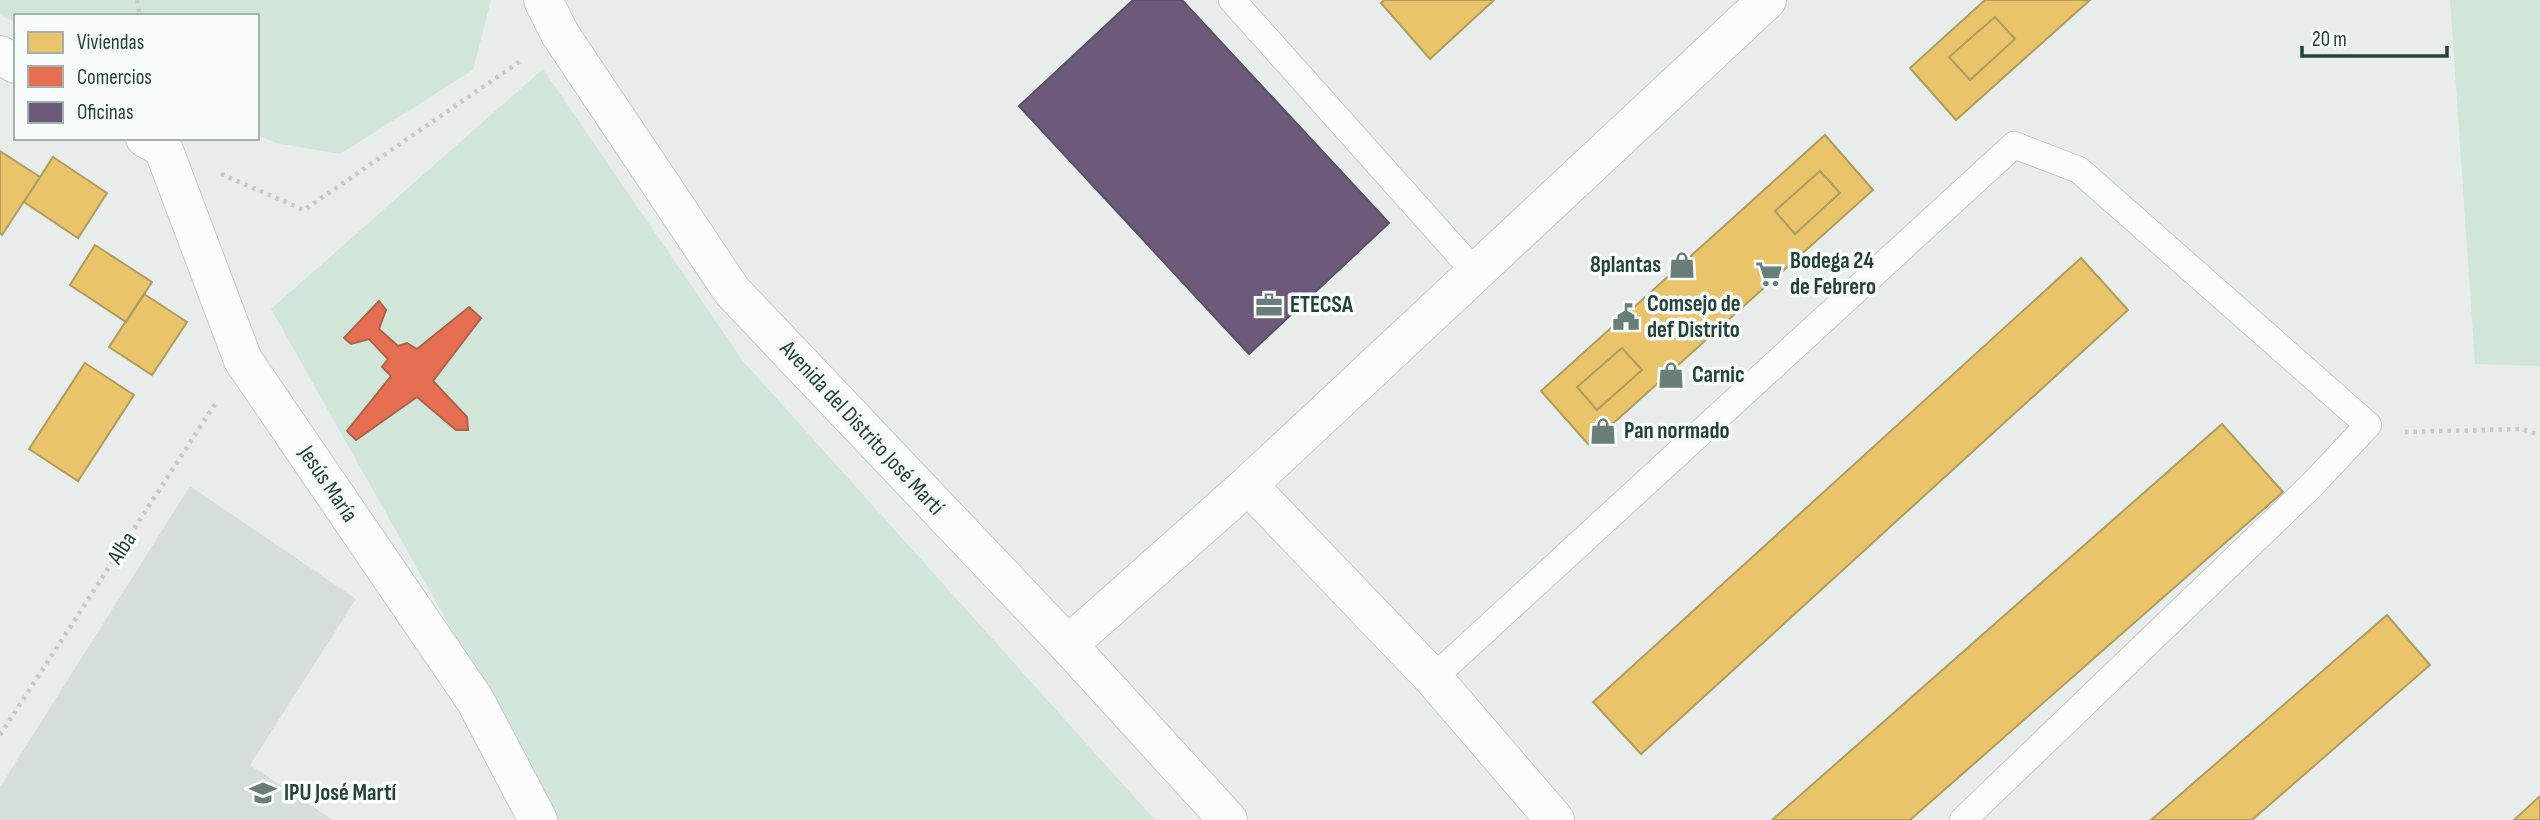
<svg xmlns="http://www.w3.org/2000/svg" width="2540" height="820" viewBox="0 0 2540 820" font-family="'Sofia Sans Condensed',sans-serif">
<style>
.built{fill:#d6dedb}
.green{fill:#d1e6d8}
.homes{fill:#e9c46a;stroke:#ae9d5c;stroke-width:2}
.shops{fill:#e76f51;stroke:#ac624a;stroke-width:2}
.offices{fill:#6d597a;stroke:#575267;stroke-width:2}
.lines{fill:none;stroke-linecap:round;stroke-linejoin:round}
.lane-casing{stroke:#c5cac8;stroke-width:28}
.street-casing{stroke:#c5cac8;stroke-width:40}
.secondary-casing{stroke:#c3cbc8;stroke-width:40}
.path{stroke:#c3ccca;stroke-width:4.5;stroke-dasharray:3.5 5;stroke-linecap:butt}
.lane{stroke:#fcfcfc;stroke-width:26}
.street{stroke:#fcfcfc;stroke-width:38}
.secondary{stroke:#fcfcfc;stroke-width:38}
.labels{text-anchor:middle;dominant-baseline:central;stroke-width:7;stroke-linejoin:round;paint-order:stroke}
.poi-label{font-size:23px;font-weight:bold;fill:#24423a;stroke:#f7fbf9;text-anchor:start}
.street-label{font-size:23px;fill:#24423a;stroke:#f7fbf9}
</style>
<rect width="100%" height="100%" fill="#e8edeb"/>
<path class="built" d="M 190,486 L 356,599 L 250,765 L 333,820 L 0,820 L 0,787 Z"/>
<path class="green" d="M 0,0 L 491,0 L 473,70 L 340,154 L 276,143 L 257,135 L 257,16 L 16,16 L 16,23 L 0,15 Z
M 2450,0 L 2540,0 L 2540,366 L 2475,364 Z
M 543,69 L 743,361 L 1155,820 L 559,820 L 271,309 Z"/>
<path class="homes" d="M 1384,0 L 1494,0 L 1430,59 L 1381,3 Z
M 1985,0 L 2090,0 L 1956,120 L 1910,68 Z
M 1995,17 L 2015,39 L 1970,80 L 1949,57 Z
M 1825,135 L 1873,190 L 1589,445 L 1541,391 Z
M 0,151 L 40,177 L 2,235 L 0,233 Z
M 53,157 L 107,193 L 78,238 L 24,202 Z
M 1820,171 L 1840,193 L 1795,234 L 1775,211 Z
M 95,245 L 152,282 L 126,322 L 70,285 Z
M 2081,258 L 2128,310 L 1641,754 L 1593,702 Z
M 144,294 L 187,322 L 152,375 L 109,347 Z
M 1622,348 L 1642,370 L 1597,410 L 1577,387 Z
M 85,363 L 134,395 L 78,481 L 29,449 Z
M 2222,424 L 2283,492 L 1910,820 L 1772,820 Z
M 2387,615 L 2430,665 L 2252,820 L 2151,820 Z
M 2540,796 L 2540,820 L 2514,820 Z"/>
<path class="shops" d="M 379,301 L 386,310 L 379,329 L 398,346 L 407,343 L 417,349 L 469,307 L 481,318 L 433,381 L 467,417 L 468,430 L 456,430 L 417,397 L 356,440 L 347,431 L 391,376 L 382,367 L 388,359 L 369,339 L 351,344 L 344,338 Z"/>
<path class="offices" d="M 1133,0 L 1182,0 L 1389,223 L 1249,354 L 1019,106 Z"/>
<g class="lines">
<defs>
<path id="lane" d="M 1232,0 L 1475,272
M 1433,678 L 2014,145 L 2079,170 L 2368,425 L 2312,485 L 1963,820"/>
<path id="street" d="M 0,55 L 16,64
M 145,138 L 163,148 L 243,360 L 475,700 L 538,820
M 1248,485 L 1433,678 L 1555,820
M 1068,645 L 1248,485 L 1767,0"/>
<path id="secondary" d="M 543,0 L 560,34 L 732,291 L 1068,645 L 1228,820"/>
</defs>
<use href="#lane" class="lane-casing"/>
<use href="#street" class="street-casing"/>
<use href="#secondary" class="secondary-casing"/>
<path class="path" d="M 137,0 L 140,16
M 221,174 L 304,210 L 522,60
M 2405,432 L 2522,429 L 2540,435
M 0,735 L 217,401"/>
<use href="#lane" class="lane"/>
<use href="#street" class="street"/>
<use href="#secondary" class="secondary"/>
</g>
<defs>
<symbol id="shop-bare" viewBox="-9 -9 18 18"><path d="M-5-2.5h2.3a2.7 3.5 0 0 1 5.4 0H5L5.5 6h-11ZM-1.5-2.5h3a1.5 2.3 0 0 0-3 0Z" fill="#697e78" stroke="#f7fbf9" stroke-width="2.5" paint-order="stroke"/></symbol>
<symbol id="supermarket-bare" viewBox="-9 -9 18 18"><path d="M-6-5.5h2.5l.6 2H6L4.5 2H-2.5L-4.4-4H-6ZM-1.5 3.2a1.3 1.3 0 1 0 .1 0ZM3 3.2a1.3 1.3 0 1 0 .1 0Z" fill="#697e78" stroke="#f7fbf9" stroke-width="2.5" paint-order="stroke"/></symbol>
<symbol id="office-bare" viewBox="-9 -9 18 18"><path d="M-6-3h4V-5.5h4V-3h4V5H-6ZM-1-4.5V-3h2v-1.5ZM-6 0V1H6V0Z" fill="#697e78" stroke="#f7fbf9" stroke-width="2.5" paint-order="stroke"/></symbol>
<symbol id="civic-bare" viewBox="-9 -9 18 18"><path d="M-.6-6.5H3V-4.5H.6V-3L4-1V1h2V6H-6V1h2V-1L-.6-3ZM-1.2 2.5V6h2.4V2.5Z" fill="#697e78" stroke="#f7fbf9" stroke-width="2.5" paint-order="stroke"/></symbol>
<symbol id="school-bare" viewBox="-9 -9 18 18"><path d="M0-5L7-2L0 1L-7-2ZM-4 1L0 2.5L4 1V4Q0 6-4 4Z" fill="#697e78" stroke="#f7fbf9" stroke-width="2.5" paint-order="stroke"/></symbol>
</defs>
<g fill-rule="evenodd">
<use href="#shop-bare" x="1663" y="246" width="38" height="38"/>
<use href="#supermarket-bare" x="1750" y="255" width="38" height="38"/>
<use href="#office-bare" x="1250" y="286" width="38" height="38"/>
<use href="#civic-bare" x="1607" y="298" width="38" height="38"/>
<use href="#shop-bare" x="1652" y="356" width="38" height="38"/>
<use href="#shop-bare" x="1584" y="412" width="38" height="38"/>
<use href="#school-bare" x="244" y="774" width="38" height="38"/>
</g>
<g class="labels">
<g class="poi-label">
<text x="1790" y="261">Bodega 24<tspan x="1790" dy="26">de Febrero</tspan></text>
<text x="1661" y="265" text-anchor="end">8plantas</text>
<text x="1647" y="304">Comsejo de<tspan x="1647" dy="26">def Distrito</tspan></text>
<text x="1290" y="305">ETECSA</text>
<text x="1692" y="375">Carnic</text>
<text x="1624" y="431">Pan normado</text>
<text x="284" y="793">IPU José Martí</text>
</g>
<g class="street-label">
<text transform="translate(862 428) rotate(47)">Avenida del Distrito José Martí</text>
<text transform="translate(328 484) rotate(56)">Jesús María</text>
<text transform="translate(122 548) rotate(-57)">Alba</text>
</g>
</g>
<rect x="14" y="14" width="245" height="126" fill="#f7fbf9" stroke="#a3b1ad" stroke-width="2"/>
<rect x="28" y="32" width="35" height="21" fill="#e9c46a" stroke="#a3b1ad" stroke-width="2"/>
<text x="77" y="49" font-size="21" fill="#24423a">Viviendas</text>
<rect x="28" y="66" width="35" height="21" fill="#e76f51" stroke="#a3b1ad" stroke-width="2"/>
<text x="77" y="84" font-size="21" fill="#24423a">Comercios</text>
<rect x="28" y="102" width="35" height="21" fill="#6d597a" stroke="#a3b1ad" stroke-width="2"/>
<text x="77" y="119" font-size="21" fill="#24423a">Oficinas</text>
<path d="M2302 46v10h145v-10" fill="none" stroke="#24423a" stroke-width="3.5"/>
<text x="2312" y="46" font-size="21" fill="#24423a" stroke="#f7fbf9" stroke-width="5" paint-order="stroke">20 m</text>
</svg>
